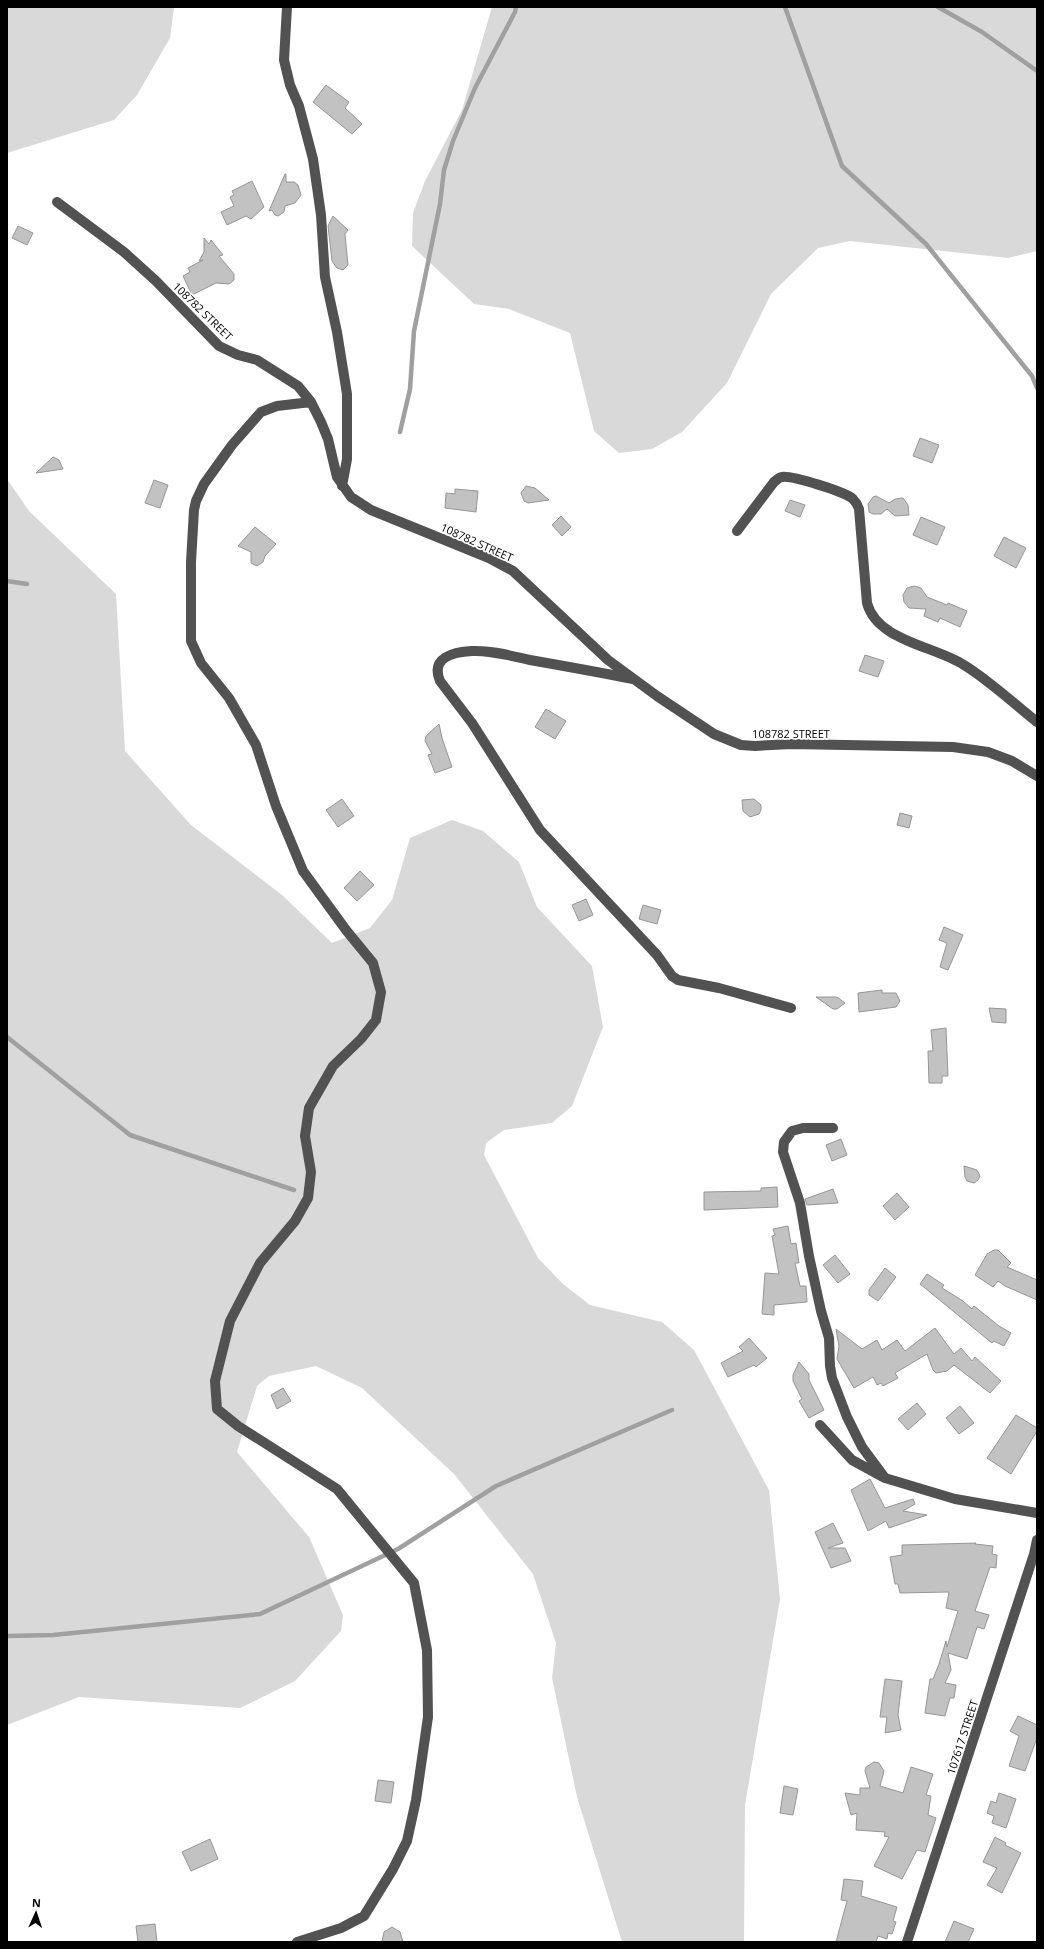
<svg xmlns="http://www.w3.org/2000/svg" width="1044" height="1949" viewBox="0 0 1044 1949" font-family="'Open Sans',sans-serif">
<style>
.green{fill:#d9d9d9}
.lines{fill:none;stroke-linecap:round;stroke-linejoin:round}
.stream{stroke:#a0a0a0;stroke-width:4.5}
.building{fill:#c2c2c2;stroke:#969696}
.minor{stroke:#525252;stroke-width:10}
.labels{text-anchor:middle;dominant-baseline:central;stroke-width:3.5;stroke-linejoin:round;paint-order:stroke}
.street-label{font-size:11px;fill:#000;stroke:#fff}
</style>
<rect width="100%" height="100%" fill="#fff"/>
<path class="green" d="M 7,7 L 174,7 L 170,38 L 137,95 L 114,120 L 7,153 Z
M 492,7 L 1037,7 L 1037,251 L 1008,258 L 850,241 L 818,248 L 771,294 L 727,383 L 682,432 L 652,449 L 619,453 L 594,431 L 570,333 L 509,309 L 474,304 L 412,246 L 413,213 L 425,181 L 462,110 Z
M 7,479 L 29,511 L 116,594 L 125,751 L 191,825 L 282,895 L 332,943 L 370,928 L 392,900 L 410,838 L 452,820 L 483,831 L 519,862 L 537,907 L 592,966 L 603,1027 L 572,1106 L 552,1123 L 504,1130 L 486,1143 L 484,1155 L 538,1258 L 563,1284 L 590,1305 L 662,1322 L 694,1350 L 769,1490 L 780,1599 L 745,1805 L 744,1942 L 622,1942 L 577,1797 L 552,1678 L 556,1643 L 533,1574 L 454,1474 L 362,1388 L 316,1366 L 269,1376 L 257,1386 L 237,1452 L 309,1537 L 343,1615 L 341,1631 L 295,1681 L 240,1708 L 79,1697 L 7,1725 Z"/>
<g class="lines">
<path class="stream" d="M 785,7 L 842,166 L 926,244 L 1032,376 L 1037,388
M 938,7 L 982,32 L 1037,71
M 400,432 L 410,389 L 414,331 L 440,204 L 444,170 L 453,141 L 475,88 L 515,12 L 516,7
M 7,581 L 27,584
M 7,1037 L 130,1135 L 294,1190
M 7,1636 L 53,1635 L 260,1614 L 398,1549 L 496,1486 L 672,1410"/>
</g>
<path class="building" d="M 326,85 L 349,102 L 345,108 L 362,124 L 352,134 L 313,102 Z
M 285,174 L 286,174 L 286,182 L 294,182 L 298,185 L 301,195 L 295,203 L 285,206 L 284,212 L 278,216 L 275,215 L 272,210 L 269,211 Z
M 252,181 L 264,207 L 251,219 L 246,216 L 227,225 L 221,212 L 234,206 L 230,197 L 234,195 L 232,191 Z
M 333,216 L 348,230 L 345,234 L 348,265 L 343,270 L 337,268 L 332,261 L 328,226 Z
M 18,226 L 33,233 L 27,245 L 12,238 Z
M 204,238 L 209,244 L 211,240 L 223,255 L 219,256 L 234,274 L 234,280 L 229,284 L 216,283 L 192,295 L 183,276 L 190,272 L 188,268 L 203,260 L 199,261 L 204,252 Z
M 920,438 L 939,445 L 932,463 L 913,456 Z
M 53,457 L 59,460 L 63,469 L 36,473 Z
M 154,480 L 168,485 L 160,508 L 145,503 Z
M 526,486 L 535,488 L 549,500 L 528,503 L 524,501 L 521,493 Z
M 455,489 L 478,491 L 476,512 L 445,508 L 446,493 L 455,494 Z
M 876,496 L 889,503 L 895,499 L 903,498 L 908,505 L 909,515 L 895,516 L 887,509 L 881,514 L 873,514 L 869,512 L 868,504 L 873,497 Z
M 790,500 L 805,505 L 800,517 L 785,511 Z
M 561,516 L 571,527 L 562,536 L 552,525 Z
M 921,517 L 945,527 L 937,545 L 913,535 Z
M 255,527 L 276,544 L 265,556 L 263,562 L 257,566 L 251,563 L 251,552 L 238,546 Z
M 1004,537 L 1026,548 L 1016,568 L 994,556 Z
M 914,586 L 921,588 L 927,597 L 947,605 L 948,603 L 967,611 L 960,627 L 940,618 L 938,622 L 924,616 L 926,609 L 909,608 L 904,602 L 903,595 L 907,588 Z
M 865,655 L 884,661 L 878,677 L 859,671 Z
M 546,709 L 566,721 L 555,739 L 535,727 Z
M 439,724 L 442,738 L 452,767 L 435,773 L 428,755 L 432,754 L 425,741 L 426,736 Z
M 342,799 L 354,816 L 338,827 L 326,810 Z
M 754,799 L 761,805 L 761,810 L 759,814 L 750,817 L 743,811 L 742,800 Z
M 900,813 L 912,816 L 909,828 L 897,825 Z
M 360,871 L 374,885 L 357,901 L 344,888 Z
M 586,899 L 593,915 L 579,921 L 572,905 Z
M 643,905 L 661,910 L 657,924 L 639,919 Z
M 944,927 L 963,935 L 948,970 L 940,967 L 947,943 L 939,940 Z
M 882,990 L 882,993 L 896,993 L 900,1001 L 896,1007 L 859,1012 L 858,993 Z
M 816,997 L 837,997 L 845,1003 L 837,1009 L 833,1009 Z
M 989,1008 L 1006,1009 L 1006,1023 L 992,1022 Z
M 946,1028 L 948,1076 L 942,1076 L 942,1083 L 929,1083 L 928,1051 L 933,1051 L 931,1030 Z
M 841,1139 L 847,1155 L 832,1161 L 826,1145 Z
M 964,1166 L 977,1170 L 980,1176 L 978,1180 L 974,1183 L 967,1181 L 965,1177 Z
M 777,1187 L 778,1207 L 704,1210 L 704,1192 L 761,1191 L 761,1188 Z
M 833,1189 L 838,1203 L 807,1205 L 805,1199 Z
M 897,1193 L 909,1207 L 895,1220 L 883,1206 Z
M 788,1226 L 791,1244 L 796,1243 L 799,1263 L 795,1263 L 800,1286 L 806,1286 L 807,1302 L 774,1305 L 774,1315 L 762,1314 L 765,1273 L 779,1274 L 772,1236 L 775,1235 L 773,1229 Z
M 994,1250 L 998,1250 L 1011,1263 L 1007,1267 L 1037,1280 L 1037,1300 L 1005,1286 L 998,1281 L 993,1287 L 975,1275 L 987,1254 Z
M 835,1255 L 850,1274 L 838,1283 L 823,1265 Z
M 885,1268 L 896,1277 L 878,1301 L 869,1295 L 869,1290 Z
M 927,1274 L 944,1285 L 942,1288 L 963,1301 L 972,1309 L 974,1306 L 999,1326 L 1011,1333 L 1004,1346 L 994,1341 L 992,1343 L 920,1284 Z
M 935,1328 L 954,1354 L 961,1348 L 972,1361 L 975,1357 L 1001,1381 L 990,1393 L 954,1365 L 947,1371 L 936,1373 L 933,1370 L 927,1354 L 895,1373 L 898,1378 L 883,1386 L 881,1383 L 877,1385 L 873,1377 L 854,1388 L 837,1359 L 839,1346 L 836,1329 L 862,1349 L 877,1340 L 882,1350 L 897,1340 L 905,1351 Z
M 749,1338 L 767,1358 L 756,1367 L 754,1365 L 728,1377 L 721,1363 L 743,1351 L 739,1347 Z
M 799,1362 L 809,1374 L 809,1380 L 824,1410 L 809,1418 L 799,1401 L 802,1399 L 793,1381 L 793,1375 Z
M 283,1388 L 291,1401 L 277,1409 L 271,1395 Z
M 917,1403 L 926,1414 L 908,1430 L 898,1419 Z
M 960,1406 L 974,1423 L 959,1434 L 946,1418 Z
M 1016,1415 L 1037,1428 L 1037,1431 L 1011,1474 L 987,1458 Z
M 870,1479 L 885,1508 L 913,1499 L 915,1504 L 903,1511 L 927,1515 L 889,1528 L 886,1521 L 868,1531 L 851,1490 Z
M 833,1523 L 843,1543 L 828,1548 L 845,1548 L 851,1561 L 831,1568 L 815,1532 Z
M 976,1543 L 975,1544 L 993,1546 L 992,1554 L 997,1555 L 996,1568 L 990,1567 L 975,1611 L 989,1615 L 984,1629 L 977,1627 L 967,1659 L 948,1653 L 951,1670 L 945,1683 L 956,1685 L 954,1698 L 950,1698 L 945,1716 L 925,1713 L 930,1679 L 933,1679 L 939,1664 L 946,1641 L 947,1647 L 958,1611 L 946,1608 L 949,1592 L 900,1593 L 898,1584 L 895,1584 L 890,1557 L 902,1555 L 902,1545 Z
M 885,1679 L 902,1681 L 898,1715 L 901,1730 L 885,1733 L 887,1717 L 880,1717 Z
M 1018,1716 L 1037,1725 L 1037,1738 L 1025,1771 L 1009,1766 L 1019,1736 L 1010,1731 Z
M 874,1762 L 879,1763 L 884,1771 L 880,1786 L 903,1793 L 911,1767 L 933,1774 L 926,1795 L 931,1796 L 928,1815 L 936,1818 L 925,1852 L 917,1850 L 902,1879 L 874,1866 L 889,1837 L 884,1836 L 885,1832 L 856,1830 L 857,1813 L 851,1815 L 845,1793 L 860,1795 L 860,1788 L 870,1788 L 865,1771 L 866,1767 Z
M 378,1780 L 394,1782 L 391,1803 L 375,1801 Z
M 784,1786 L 798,1789 L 793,1815 L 780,1813 Z
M 999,1793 L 1016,1799 L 1006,1828 L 992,1823 L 994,1816 L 987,1813 L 991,1801 L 996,1803 Z
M 995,1837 L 1006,1843 L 1005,1845 L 1021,1853 L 1002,1893 L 987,1885 L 997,1868 L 983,1862 Z
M 210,1839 L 218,1859 L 191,1871 L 182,1852 Z
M 844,1879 L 863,1881 L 861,1896 L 897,1907 L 893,1921 L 896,1922 L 892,1934 L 888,1933 L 887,1939 L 878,1936 L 876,1942 L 836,1942 L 847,1901 L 841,1900 Z
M 954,1921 L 974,1929 L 968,1942 L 945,1942 Z
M 155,1924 L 157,1942 L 138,1942 L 136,1926 Z
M 392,1927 L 400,1932 L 403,1942 L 382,1942 L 384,1932 Z"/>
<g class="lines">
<path class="minor" d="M 287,7 L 284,60 L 290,85 L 299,106 L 313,159 L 321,215 L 325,277 L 337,332 L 347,394 L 347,459 L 342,486
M 57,202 L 124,252 L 156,281 L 219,346 L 238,355 L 257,360 L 298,386 L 311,402 L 321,422 L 328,439 L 337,477 L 351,497 L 371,510 L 489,558 L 513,571 L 608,660 L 657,696 L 714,734 L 741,745 L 755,746 L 791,744 L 953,747 L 988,752 L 1012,761 L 1037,776
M 737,531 L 774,482 C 777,480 779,477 782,477 C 791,475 846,492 853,499 C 856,502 858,506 859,509 L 867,603 C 877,641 935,646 964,665 C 990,681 1013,703 1037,722
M 633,679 C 598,672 564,666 530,660 C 512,656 491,650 472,651 C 454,652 430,657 440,681 L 472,723 L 540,830 L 657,955 L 672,976 L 678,980 L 719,988 L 791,1008
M 833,1128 L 803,1128 L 792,1131 L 784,1142 L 783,1152 L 800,1203 L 809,1256 L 821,1311 L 829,1338 L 830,1366 L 832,1378 L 847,1417 L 862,1447 L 885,1478
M 820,1425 L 852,1460 L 885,1478 L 955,1499 L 1037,1513
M 297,1942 L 341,1928 L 364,1916 L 393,1869 L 407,1841 L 416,1800 L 428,1717 L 427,1650 L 414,1583 L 337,1489 L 238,1426 L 217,1409 L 215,1381 L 230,1321 L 260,1263 L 295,1221 L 308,1198 L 311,1172 L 305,1136 L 309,1108 L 333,1066 L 361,1039 L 376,1020 L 381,992 L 373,963 L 346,930 L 303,871 L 276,806 L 256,745 L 229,698 L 201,663 L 191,641 L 191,562 L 194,510 L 196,501 L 204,484 L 232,445 L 261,412 L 277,406 L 311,402
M 907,1942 L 1034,1554 L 1037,1540"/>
</g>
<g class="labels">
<g class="street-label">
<text transform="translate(203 311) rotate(44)">108782 STREET</text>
<text transform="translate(477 542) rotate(24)">108782 STREET</text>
<text x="791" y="733">108782 STREET</text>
<text transform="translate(962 1737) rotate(-72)">107617 STREET</text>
</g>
</g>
<rect width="1044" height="1949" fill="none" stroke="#000000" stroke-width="16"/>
<g transform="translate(36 1913) rotate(3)" stroke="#ffffff" stroke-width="3" paint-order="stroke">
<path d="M0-3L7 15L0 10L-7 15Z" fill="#000000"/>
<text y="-6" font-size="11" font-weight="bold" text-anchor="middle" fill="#000000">N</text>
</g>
</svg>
